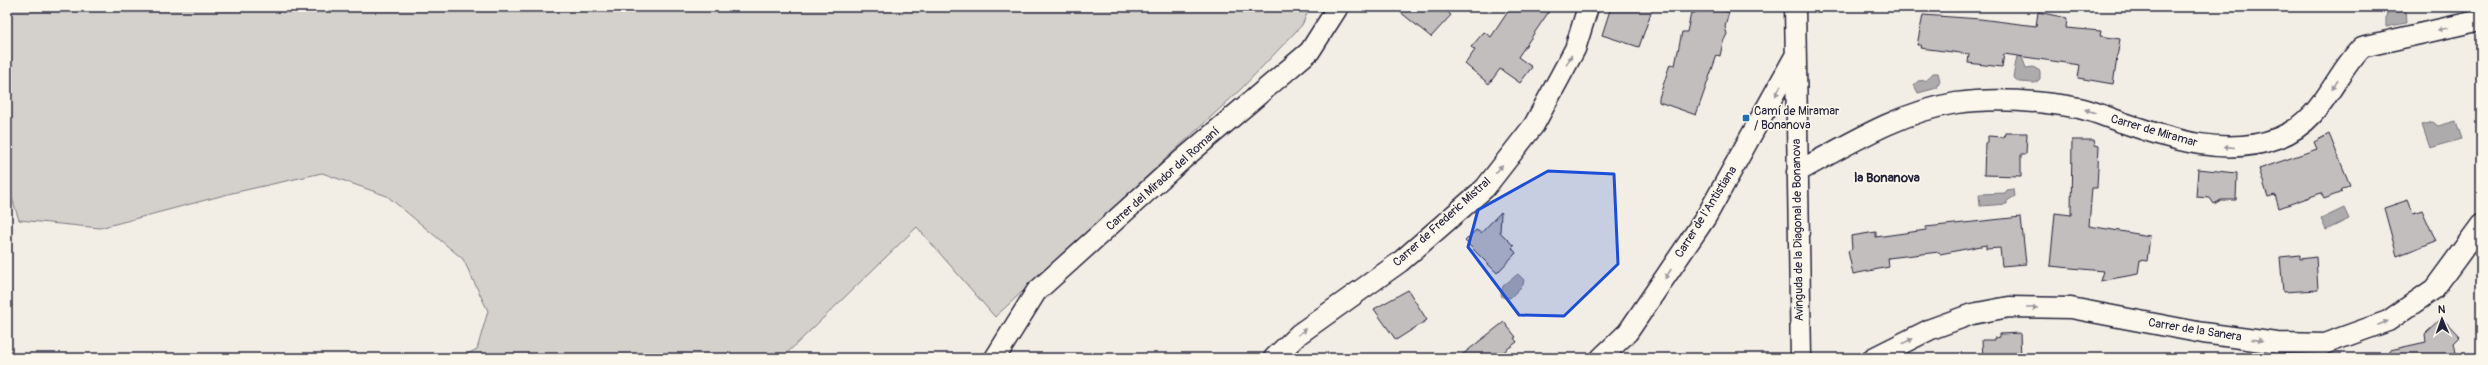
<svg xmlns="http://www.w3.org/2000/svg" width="2488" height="365" viewBox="0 0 2488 365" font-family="Pangolin,sans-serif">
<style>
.green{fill:#d4d1cc;stroke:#7b7a84}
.water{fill:#aeabad;stroke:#76747f}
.building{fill:#c2bebe;stroke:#22223b}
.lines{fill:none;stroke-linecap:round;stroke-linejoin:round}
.street-casing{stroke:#22223b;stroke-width:23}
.street{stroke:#fbf7ec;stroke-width:20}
.oneway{fill:#99979c}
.marked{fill:#1d4ed8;fill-opacity:0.2;stroke:#1d4ed8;stroke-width:3;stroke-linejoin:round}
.poi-dot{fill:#1f6fb2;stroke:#fbf7ec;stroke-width:1.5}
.labels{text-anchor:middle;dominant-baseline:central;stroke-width:3.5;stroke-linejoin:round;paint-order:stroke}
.poi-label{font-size:12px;fill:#22223b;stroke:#fbf7ec;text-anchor:start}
.street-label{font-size:12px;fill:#22223b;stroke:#fbf7ec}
.neighbourhood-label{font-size:13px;font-weight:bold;fill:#22223b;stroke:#fbf7ec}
</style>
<rect width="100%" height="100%" fill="#f2eee5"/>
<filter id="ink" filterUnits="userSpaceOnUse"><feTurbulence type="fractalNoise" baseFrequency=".025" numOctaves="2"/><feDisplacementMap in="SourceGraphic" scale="8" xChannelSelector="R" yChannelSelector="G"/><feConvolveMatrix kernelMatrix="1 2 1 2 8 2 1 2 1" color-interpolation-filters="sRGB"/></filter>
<g filter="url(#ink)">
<path class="green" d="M 8,7 L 1310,7 L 1302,25 L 1241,89 L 995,317 L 917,227 L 782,358 L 460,358 L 477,349 L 488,311 L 463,259 L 387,196 L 322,173 L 232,193 L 100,228 L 19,220 L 7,183 Z"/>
<path class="water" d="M 2389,7 L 2405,7 L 2406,23 L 2386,27 L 2386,16 Z
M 2017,56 L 2022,57 L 2026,68 L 2033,67 L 2040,71 L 2040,79 L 2035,83 L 2019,82 L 2013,77 Z
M 1933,73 L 1938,73 L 1940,81 L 1937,88 L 1918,93 L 1914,85 L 1918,81 L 1927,80 Z
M 2456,121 L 2462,139 L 2430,148 L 2422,125 L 2433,122 L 2438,126 Z
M 2014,189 L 2015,196 L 2007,201 L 2007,204 L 1980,206 L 1979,194 L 2005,193 L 2007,190 Z
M 2344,208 L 2349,219 L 2326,230 L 2321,219 Z
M 1518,274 L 1524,280 L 1523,285 L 1510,298 L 1502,297 L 1501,294 L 1503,286 Z"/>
<path class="building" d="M 1394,7 L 1442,7 L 1451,15 L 1431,37 Z
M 1511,7 L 1552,7 L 1518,57 L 1532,67 L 1520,83 L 1500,69 L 1489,84 L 1465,64 L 1475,50 L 1471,47 L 1484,32 L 1491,37 Z
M 1611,7 L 1653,7 L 1639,47 L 1602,35 Z
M 1696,7 L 1729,12 L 1725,27 L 1727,34 L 1723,42 L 1720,56 L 1717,55 L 1696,115 L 1659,102 L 1659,98 L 1670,64 L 1675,65 L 1682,32 L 1687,32 L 1691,13 L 1695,13 Z
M 2038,12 L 2067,18 L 2066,28 L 2101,31 L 2100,36 L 2120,39 L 2113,84 L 2078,78 L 2080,65 L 2004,54 L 2002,67 L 1968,63 L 1969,54 L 1920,48 L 1921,45 L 1917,45 L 1923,15 L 1980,19 L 2036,26 Z
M 2005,133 L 2027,133 L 2026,154 L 2021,154 L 2021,176 L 1984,175 L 1985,143 L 1988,142 L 1988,136 L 2004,137 Z
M 2329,134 L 2350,185 L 2340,190 L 2342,192 L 2324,199 L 2321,193 L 2279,208 L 2275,195 L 2268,197 L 2259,169 L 2317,149 L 2314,142 Z
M 2072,140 L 2094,140 L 2095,145 L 2099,146 L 2097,188 L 2092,188 L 2089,226 L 2150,236 L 2147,261 L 2140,260 L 2138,274 L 2100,281 L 2103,271 L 2050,266 L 2055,213 L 2071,215 Z
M 2198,169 L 2237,173 L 2236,200 L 2221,200 L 2214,204 L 2210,198 L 2196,197 Z
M 2408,200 L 2413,213 L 2422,210 L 2436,241 L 2397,256 L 2384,208 Z
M 1501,212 L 1500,232 L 1514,246 L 1512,248 L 1516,253 L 1497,273 L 1465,241 L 1476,230 L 1481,233 Z
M 2021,217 L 2026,264 L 2002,266 L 2000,248 L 1986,249 L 1986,245 L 1940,254 L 1939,252 L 1888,258 L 1889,267 L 1853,274 L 1848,251 L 1852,249 L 1851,236 L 1876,232 L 1876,237 L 1926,230 L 1926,227 Z
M 2300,255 L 2300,259 L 2316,257 L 2318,290 L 2283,292 L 2280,257 Z
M 1408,290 L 1427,320 L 1396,340 L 1374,309 Z
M 2442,318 L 2460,337 L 2454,343 L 2457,358 L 2390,358 L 2390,350 L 2426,342 L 2425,334 Z
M 1504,322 L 1516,337 L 1514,338 L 1517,342 L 1495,358 L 1458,358 Z
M 2020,333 L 2021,358 L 1983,358 L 1982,340 L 1994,340 L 1994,338 L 2000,337 L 2000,334 Z"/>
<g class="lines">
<defs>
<path id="street" d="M 1795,7 L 1801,358
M 1797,172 C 1847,145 1899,112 1956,103 C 1997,97 2039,101 2079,108 C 2093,111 2107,117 2121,122 C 2171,139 2226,158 2278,138 C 2324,120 2331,79 2362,47 L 2481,20
M 995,358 L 1036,292 L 1183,159 L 1310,51 L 1338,7
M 1274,358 L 1299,334 L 1400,262 L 1485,188 L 1534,125 L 1575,49 L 1588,7
M 1601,358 L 1628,332 L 1706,217 L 1795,56
M 1873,358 L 1931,329 L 1972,314 L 2009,307 L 2071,308 L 2203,333 L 2277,343 L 2324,344 L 2388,321 L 2434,289 L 2481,225"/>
</defs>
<use href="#street" class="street-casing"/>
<use href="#street" class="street"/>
</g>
<defs><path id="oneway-solid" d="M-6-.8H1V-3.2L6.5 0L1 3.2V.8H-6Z"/></defs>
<g class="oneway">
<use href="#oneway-solid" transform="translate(2443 29) rotate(168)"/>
<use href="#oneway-solid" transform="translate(1569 60) rotate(-62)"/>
<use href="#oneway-solid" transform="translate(2335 85) rotate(121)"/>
<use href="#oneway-solid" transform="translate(1778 91) rotate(117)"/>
<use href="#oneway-solid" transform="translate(2090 111) rotate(-161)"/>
<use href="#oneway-solid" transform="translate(2229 147) rotate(-175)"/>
<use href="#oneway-solid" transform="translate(1499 169) rotate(-52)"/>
<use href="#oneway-solid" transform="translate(1668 274) rotate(124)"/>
<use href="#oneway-solid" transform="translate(2032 308)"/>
<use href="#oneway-solid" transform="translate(2383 323) rotate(-21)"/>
<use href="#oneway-solid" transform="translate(1302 332) rotate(-37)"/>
<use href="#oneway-solid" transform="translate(2257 340) rotate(7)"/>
<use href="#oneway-solid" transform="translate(1908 341) rotate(-26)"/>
</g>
</g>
<path class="marked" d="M 1548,171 L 1614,174 L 1618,264 L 1564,316 L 1519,315 L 1468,247 L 1478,210 Z"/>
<rect class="poi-dot" x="1742" y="114" width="8" height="8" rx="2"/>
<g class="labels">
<g class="poi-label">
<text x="1754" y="111">Camí de Miramar<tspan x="1754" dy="14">/ Bonanova</tspan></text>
</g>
<g class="street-label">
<text transform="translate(2154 131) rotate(16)">Carrer de Miramar</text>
<text transform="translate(1163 179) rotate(-42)">Carrer del Mirador del Romaní</text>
<text transform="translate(1706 212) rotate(-58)">Carrer de l'Antistiana</text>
<text transform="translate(1442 222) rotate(-42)">Carrer de Frederic Mistral</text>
<text transform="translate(1798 230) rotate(-91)">Avinguda de la Diagonal de Bonanova</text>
<text transform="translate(2195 330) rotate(9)">Carrer de la Sanera</text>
</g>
<g class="neighbourhood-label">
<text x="1887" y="178">la Bonanova</text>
</g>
</g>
<rect width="2488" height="365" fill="none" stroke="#fbf7ec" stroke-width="24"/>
<rect x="12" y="12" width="2464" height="341" fill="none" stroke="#22223b" stroke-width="1.5" filter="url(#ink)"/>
<g transform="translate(2442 319) rotate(358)" stroke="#fbf7ec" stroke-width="3" paint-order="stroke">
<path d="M0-3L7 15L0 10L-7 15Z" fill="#22223b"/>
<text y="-6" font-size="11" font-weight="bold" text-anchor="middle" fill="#22223b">N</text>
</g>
</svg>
